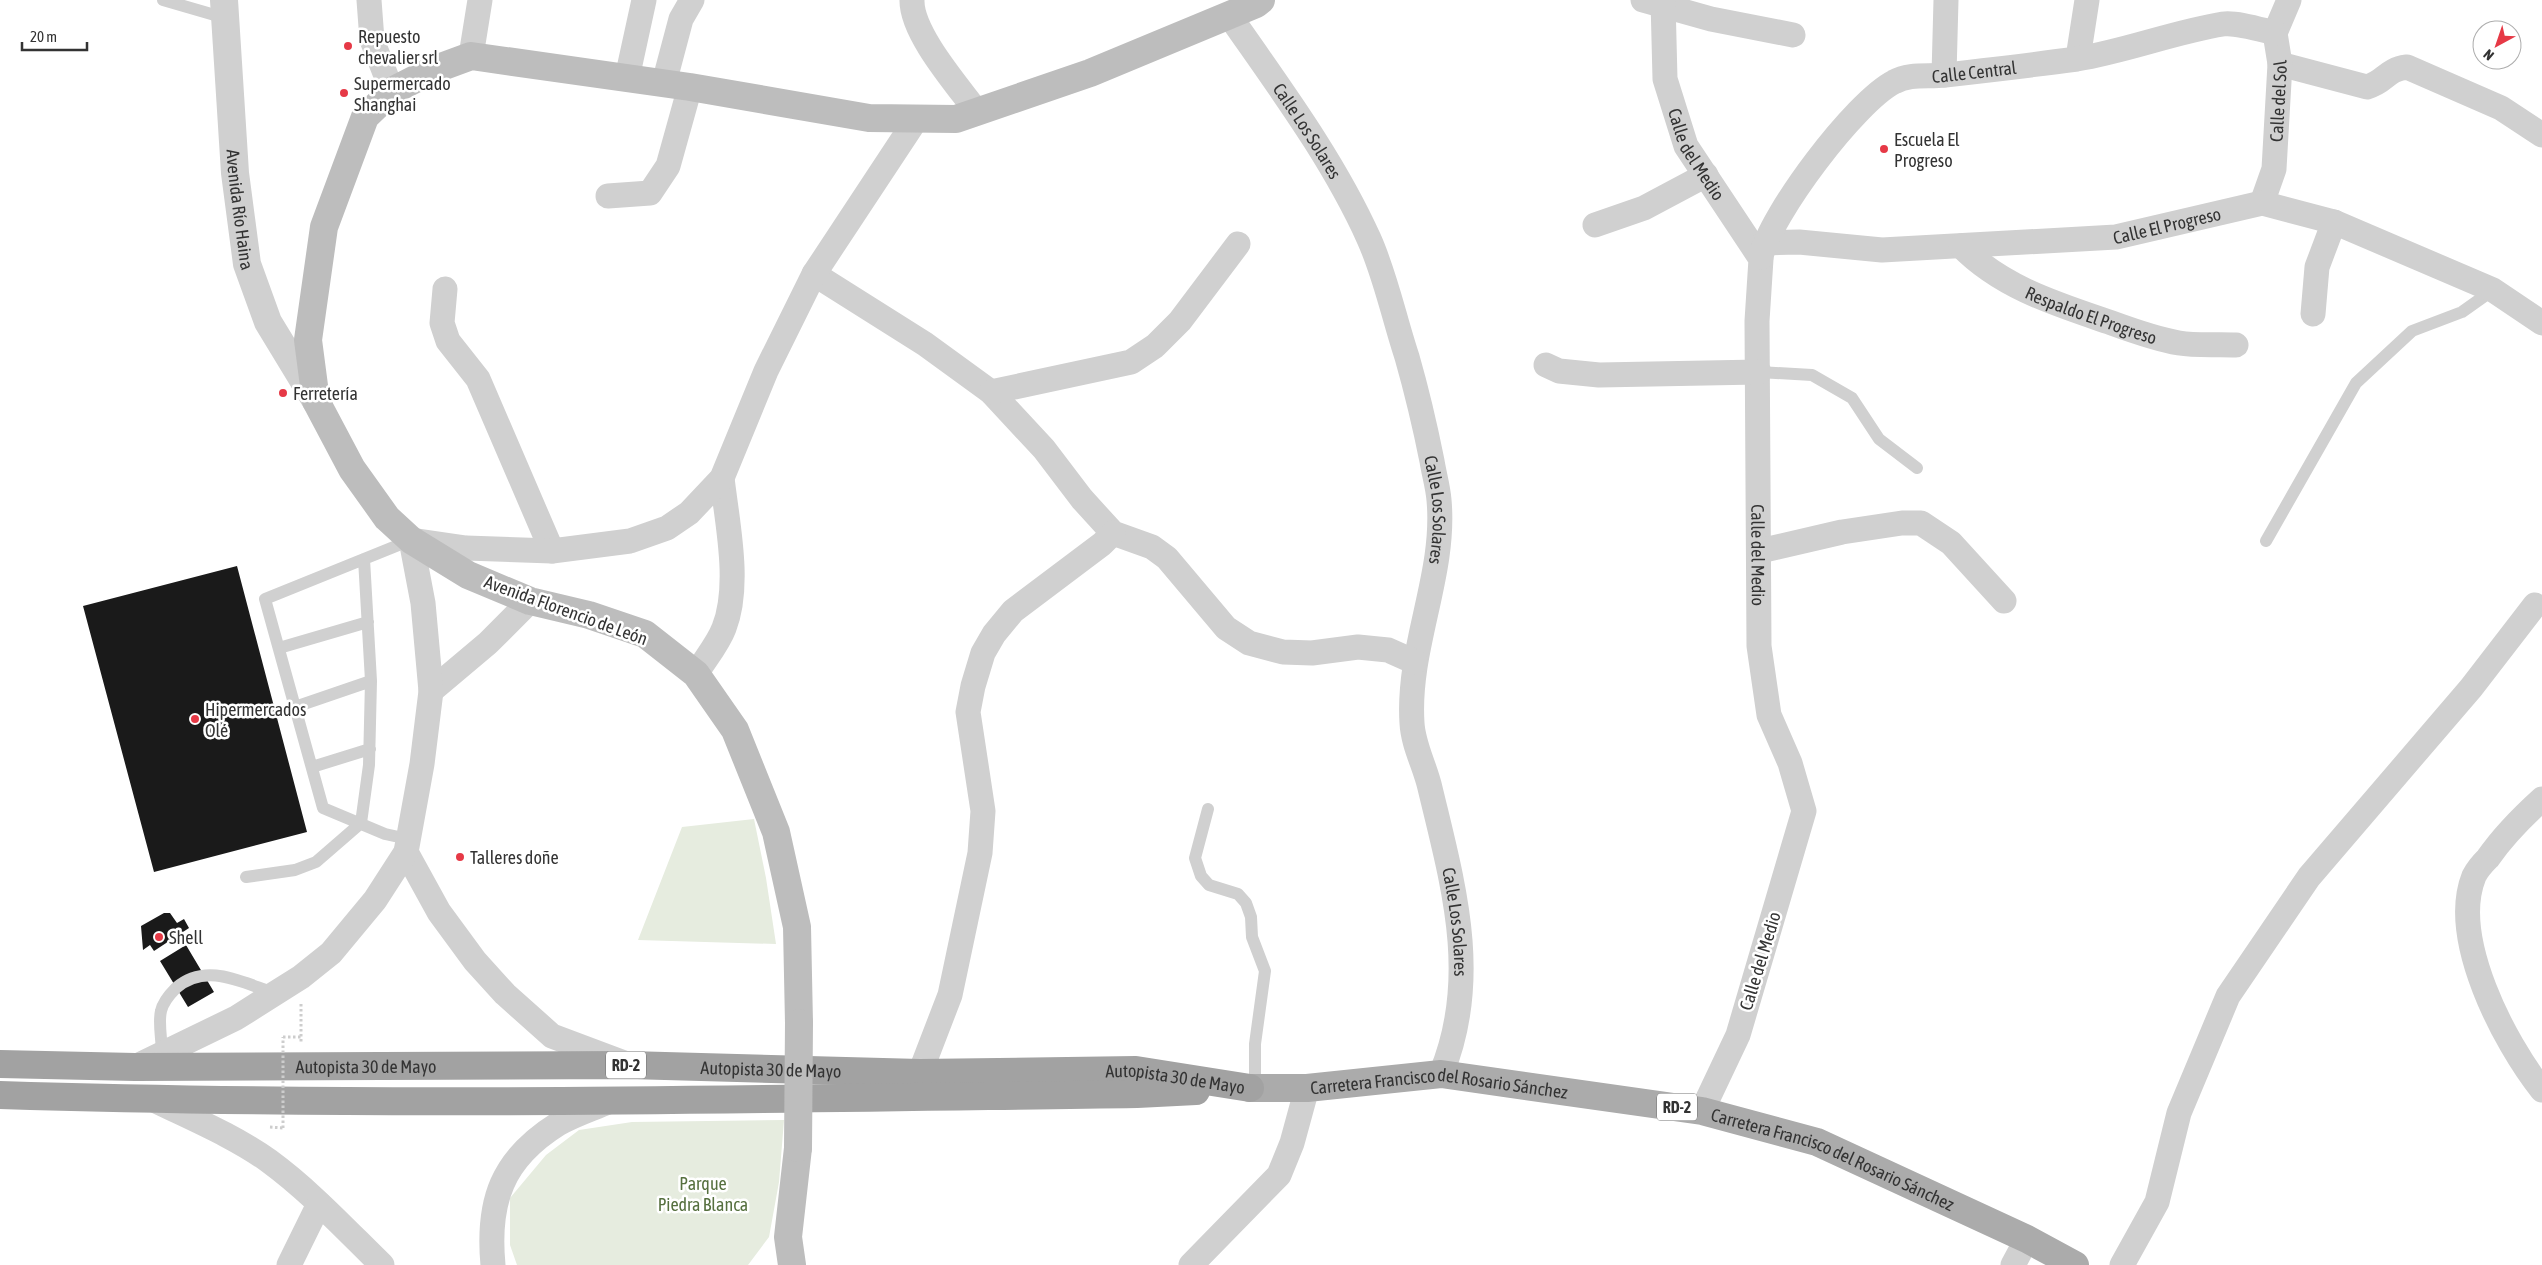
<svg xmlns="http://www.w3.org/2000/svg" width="2542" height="1265" viewBox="0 0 2542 1265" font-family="'Asap Condensed',sans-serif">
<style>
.green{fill:#e6ecdf}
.building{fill:#1a1a1a}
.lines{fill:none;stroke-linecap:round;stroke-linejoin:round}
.path{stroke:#cdcdcd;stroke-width:3;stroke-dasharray:2.5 2.5;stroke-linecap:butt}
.service{stroke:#d0d0d0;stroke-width:12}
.minor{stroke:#d0d0d0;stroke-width:25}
.tertiary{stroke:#d0d0d0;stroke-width:28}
.secondary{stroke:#bdbdbd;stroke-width:28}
.primary{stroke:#ababab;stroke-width:28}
.trunk{stroke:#a2a2a2;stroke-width:28}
.path-bridge{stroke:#cdcdcd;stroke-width:3;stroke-dasharray:2.5 2.5;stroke-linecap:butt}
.secondary-bridge{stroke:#bdbdbd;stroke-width:28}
.poi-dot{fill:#e63946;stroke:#fff;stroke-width:2}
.labels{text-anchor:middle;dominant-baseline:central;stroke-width:5;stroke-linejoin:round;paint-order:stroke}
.shield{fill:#fff;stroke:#707070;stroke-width:1}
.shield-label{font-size:16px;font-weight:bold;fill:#333}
.poi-label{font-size:18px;fill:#333;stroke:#fff;text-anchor:start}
.street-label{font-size:18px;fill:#333;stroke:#fff}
.park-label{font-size:18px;fill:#56703f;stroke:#fff}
</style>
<rect width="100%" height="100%" fill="#fff"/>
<path class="green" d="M 754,819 L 766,878 L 776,944 L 638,940 L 682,827 Z
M 784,1120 L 779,1182 L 769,1237 L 748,1265 L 517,1265 L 510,1245 L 510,1198 L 546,1155 L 579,1130 L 632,1122 Z"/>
<path class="building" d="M 237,566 L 307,832 L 154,872 L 83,606 Z
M 164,913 L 170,913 L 177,923 L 184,919 L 189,928 L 154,951 L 150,945 L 143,950 L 141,926 Z
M 186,945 L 214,992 L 188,1007 L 160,961 Z"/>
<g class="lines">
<path class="path" d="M 301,1004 L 301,1043
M 283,1037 L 301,1037
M 270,1127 L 283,1128"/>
<path class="service" d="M 163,0 L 225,18
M 1759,372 L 1812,375 L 1852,398 L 1879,439 L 1917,468
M 2266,541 L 2356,383 L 2412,331 L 2462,312 L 2493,290
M 279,648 L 368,622
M 295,707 L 371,681
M 312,767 L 370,749
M 1208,809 L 1195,858 L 1201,876 L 1209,885 L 1238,894 L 1246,903 L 1251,917 L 1252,937 L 1265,971 L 1255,1044 L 1255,1088
M 408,839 L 385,834 L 323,808 L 265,599 L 411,540
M 246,877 L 295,870 L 316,862 L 361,823 L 369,765 L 371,681 L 364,559
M 162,1054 C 162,1040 158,1023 161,1011 C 163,1002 170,994 176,988 C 206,962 241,982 274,993"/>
<g class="minor">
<path d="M 369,0 L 372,40 L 392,91"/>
<path d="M 912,0 C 911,33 958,86 977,112"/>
<path d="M 1643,0 L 1711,19 L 1793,35"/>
<path id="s1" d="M 1663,0 L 1665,79 L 1686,146 L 1761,259 L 1757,321 L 1759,646 L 1769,715 L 1790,763 L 1804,811 L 1738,1035 L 1702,1111"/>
<path id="s2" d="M 1229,15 C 1279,87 1333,159 1369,239 C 1386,277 1394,318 1407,357 C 1417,392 1425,426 1432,461 C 1434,474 1438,487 1439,500 C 1446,575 1407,647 1412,723 C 1413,745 1425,766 1430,788 C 1453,884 1481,978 1441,1074"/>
<path d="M 471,56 L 480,0"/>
<path d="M 2078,58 L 2087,0"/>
<path d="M 2280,64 L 2367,87 C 2387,81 2385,70 2407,67 L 2501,108 L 2542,135"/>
<path d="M 1944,75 L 1946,0"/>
<path d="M 627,78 L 644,0"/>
<path d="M 664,83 L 681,19 L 692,0"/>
<path d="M 608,196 L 650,193 L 668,166 L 690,87"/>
<path id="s3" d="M 2262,203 L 2274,169 L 2280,64 L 2275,33 L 2289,0"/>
<path d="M 1595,225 L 1644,208 L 1706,175"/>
<path id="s4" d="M 1764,243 L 1799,242 L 1882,250 L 2116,237 L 2262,203 L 2334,222 L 2493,290 L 2542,323"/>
<path id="s5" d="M 1961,246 C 2001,287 2056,304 2109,322 C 2131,330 2155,339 2179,343 C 2197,346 2218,344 2236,345"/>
<path id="s6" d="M 1761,257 C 1770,215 1855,102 1894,82 C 1910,73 1928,77 1945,75 C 1989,70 2033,65 2077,59 C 2126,51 2174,32 2223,24 C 2236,22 2262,30 2275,33"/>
<path d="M 814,274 L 925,344 L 991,392 L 1044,449 L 1082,499 L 1113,533 L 1152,547 L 1167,558 L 1226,628 L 1249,643 L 1283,652 L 1312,653 L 1358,647 L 1388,650 L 1415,662"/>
<path d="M 445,289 L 442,323 L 448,341 L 478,379 L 552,551"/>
<path d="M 2313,314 L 2317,267 L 2334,222"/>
<path d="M 1546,365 L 1559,371 L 1599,375 L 1759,372"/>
<path d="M 991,392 L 1131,362 L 1155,346 L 1180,321 L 1238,244"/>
<path d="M 1760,551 L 1842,532 L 1902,523 L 1921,523 L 1951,543 L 2004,601"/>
<path d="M 696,674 C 705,659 718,644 724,628 C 741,585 727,522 722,478"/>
<path d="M 431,691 L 488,643 L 530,601"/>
<path d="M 2542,799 C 2521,818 2504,835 2488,858 C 2483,863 2477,870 2474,876 C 2449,938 2504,1042 2542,1090"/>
<path d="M 406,852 L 439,912 L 475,961 L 505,994 L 552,1036 L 624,1063"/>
<path d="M 135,1067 L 236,1018 L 301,977 L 331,953 L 375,900 L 406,852 L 422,764 L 431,691 L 423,603 L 411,540 L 466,548 L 552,551 L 630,541 L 667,528 L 689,513 L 722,478 L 766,371 L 814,274 L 917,118"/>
<path d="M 920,1073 L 950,995 L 980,853 L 983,811 L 968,712 L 973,686 L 983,653 L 994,634 L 1013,611 L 1102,544 L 1113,533"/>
<path d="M 154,1100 C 193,1119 234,1136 269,1161 C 310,1191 346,1230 382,1265"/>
<path d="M 289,1265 L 319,1204"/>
<path d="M 493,1265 C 487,1201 502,1159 558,1124 C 573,1115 592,1109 608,1102"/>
<path d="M 1191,1265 L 1279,1175 L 1292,1143 L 1307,1088"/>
<path d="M 2013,1265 L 2027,1239"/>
<path d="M 2122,1265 L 2157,1202 L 2179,1113 L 2228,996 L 2309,877 L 2471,688 L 2535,605"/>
</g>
<path class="tertiary" id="s7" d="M 224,0 L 235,173 L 247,264 L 268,322 L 316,401"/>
<path class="secondary" d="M 799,1023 L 797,927 L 776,832 L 735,730 L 696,674 L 645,634 L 589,615 L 530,601 L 468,575 L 411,540 L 387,518 L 352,469 L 316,401 L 308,340 L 324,227 L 365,117 L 392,91 L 433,70 L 471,56 L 690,87 L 869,118 L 956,119 L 1090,73 L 1256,4 L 1261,0
M 792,1265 L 788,1237 L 798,1148"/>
<path class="primary" id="s8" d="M 1250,1088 L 1307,1088 L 1441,1074 L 1702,1111 L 1817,1142 L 2027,1239 L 2075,1265"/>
<g class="trunk">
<path id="s9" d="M 0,1064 L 135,1067 L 629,1065 L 920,1073 L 1136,1070 L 1250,1088"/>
<path d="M 0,1095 C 379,1107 758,1099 1137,1094 L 1196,1091"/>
</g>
<path class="path-bridge" d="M 283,1128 L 283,1037"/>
<path class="secondary-bridge" d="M 798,1148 L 799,1023"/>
</g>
<g class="poi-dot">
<circle cx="348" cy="46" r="5"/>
<circle cx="344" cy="93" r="5"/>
<circle cx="1884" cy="149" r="5"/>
<circle cx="283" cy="393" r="5"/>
<circle cx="195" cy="719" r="5"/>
<circle cx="460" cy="857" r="5"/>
<circle cx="159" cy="937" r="5"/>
</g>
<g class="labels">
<g class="shield">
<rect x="606" y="1051.5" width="40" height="27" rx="4"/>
<rect x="1657" y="1093.5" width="40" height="27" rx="4"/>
</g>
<g class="shield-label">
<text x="626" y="1065">RD-2</text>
<text x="1677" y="1107">RD-2</text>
</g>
<g class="poi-label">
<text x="358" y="36">Repuesto<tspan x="358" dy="21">chevalier srl</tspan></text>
<text x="354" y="83">Supermercado<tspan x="354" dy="21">Shanghai</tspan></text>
<text x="1894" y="139">Escuela El<tspan x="1894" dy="21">Progreso</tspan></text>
<text x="293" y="393">Ferretería</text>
<text x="205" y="709">Hipermercados<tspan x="205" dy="21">Olé</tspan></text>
<text x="470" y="857">Talleres doñe</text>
<text x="169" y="937">Shell</text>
</g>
<g class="street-label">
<text stroke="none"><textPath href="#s6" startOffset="304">Calle Central</textPath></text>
<text stroke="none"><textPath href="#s3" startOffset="104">Calle del Sol</textPath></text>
<text stroke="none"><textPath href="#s2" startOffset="140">Calle Los Solares</textPath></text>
<text stroke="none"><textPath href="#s1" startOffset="161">Calle del Medio</textPath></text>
<text stroke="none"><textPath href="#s7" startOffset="210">Avenida Río Haina</textPath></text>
<text stroke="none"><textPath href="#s4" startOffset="405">Calle El Progreso</textPath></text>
<text stroke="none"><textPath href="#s5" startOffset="149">Respaldo El Progreso</textPath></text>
<text stroke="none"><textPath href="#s2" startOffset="545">Calle Los Solares</textPath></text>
<text stroke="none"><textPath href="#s1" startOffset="581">Calle del Medio</textPath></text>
<text transform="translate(566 610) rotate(20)">Avenida Florencio de León</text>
<text stroke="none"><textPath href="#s2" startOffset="965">Calle Los Solares</textPath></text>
<text transform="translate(1760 961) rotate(-73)">Calle del Medio</text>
<text stroke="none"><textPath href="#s9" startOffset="366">Autopista 30 de Mayo</textPath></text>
<text stroke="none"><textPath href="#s9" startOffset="771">Autopista 30 de Mayo</textPath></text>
<text stroke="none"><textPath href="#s9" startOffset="1176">Autopista 30 de Mayo</textPath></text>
<text stroke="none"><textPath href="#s8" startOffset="190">Carretera Francisco del Rosario Sánchez</textPath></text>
<text stroke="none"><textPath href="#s8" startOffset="595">Carretera Francisco del Rosario Sánchez</textPath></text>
</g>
<g class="park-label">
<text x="703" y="1183">Parque<tspan x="703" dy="21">Piedra Blanca</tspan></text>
</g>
</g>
<g transform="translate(2497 45) rotate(220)"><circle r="24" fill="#ffffff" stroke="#adadad"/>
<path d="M0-4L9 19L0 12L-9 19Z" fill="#e63946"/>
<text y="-8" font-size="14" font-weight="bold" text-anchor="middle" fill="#333333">N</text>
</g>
<path d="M22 42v8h65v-8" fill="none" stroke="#333333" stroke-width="2.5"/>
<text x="30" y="42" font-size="15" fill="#333333" stroke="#ffffff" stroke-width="4" paint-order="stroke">20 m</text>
</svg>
